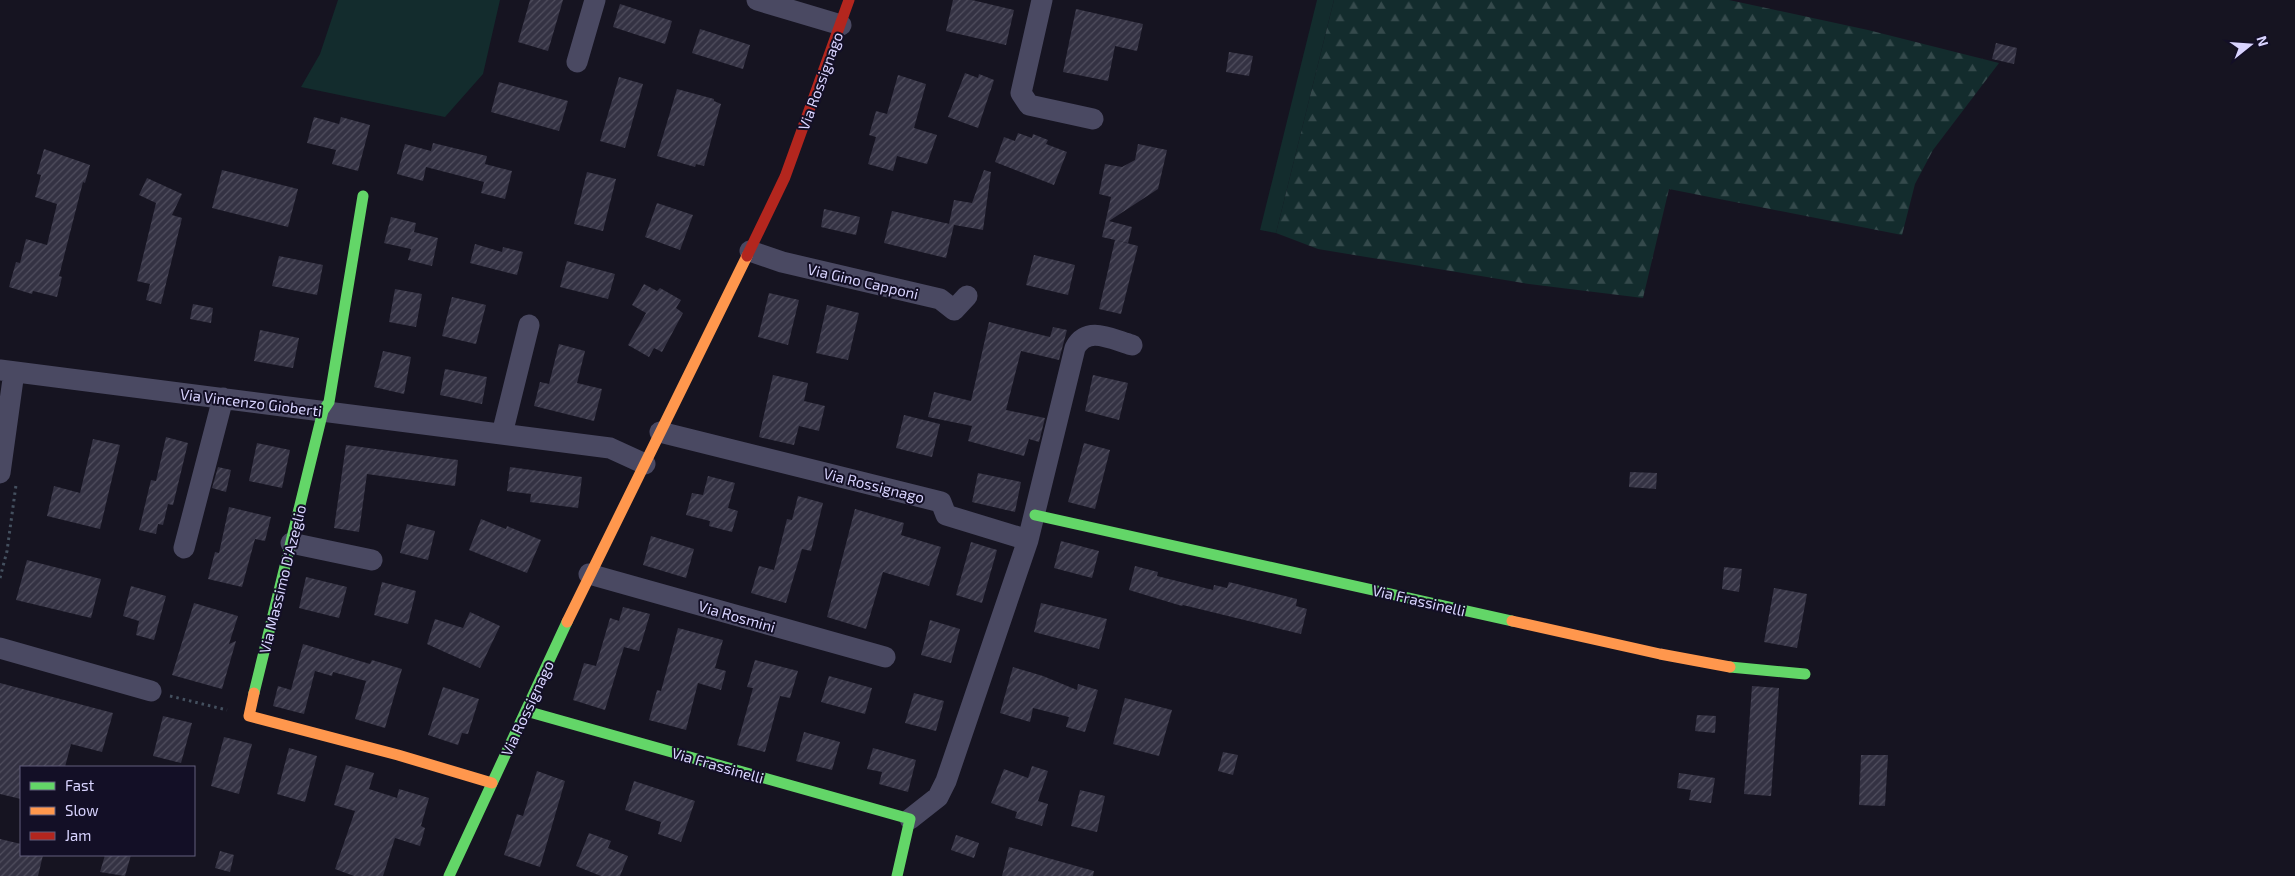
<svg xmlns="http://www.w3.org/2000/svg" width="2295" height="876" viewBox="0 0 2295 876" font-family="'Exo 2',sans-serif">
<style>
.grass{fill:#132c2d}
.forest{fill:url(#forest-firs)}
.building{fill:url(#building-hatch)}
.lines{fill:none;stroke-linecap:round;stroke-linejoin:round}
.path{stroke:#44505f;stroke-width:3;stroke-dasharray:2.5 4;stroke-linecap:butt}
.street{stroke:#4a4962;stroke-width:21}
.fast{stroke:#63d668;stroke-width:11}
.slow{stroke:#ff974d;stroke-width:11}
.jam{stroke:#b3261e;stroke-width:11}
.labels{text-anchor:middle;dominant-baseline:central;stroke-width:4;stroke-linejoin:round;paint-order:stroke}
.street-label{font-size:15px;fill:#d9d4ff;stroke:#130f26}
</style>
<defs>
<pattern id="forest-firs" width="22" height="20" patternUnits="userSpaceOnUse" patternTransform="scale(1.25)"><rect width="22" height="20" fill="#132c2d"/><path d="M5 1l3.5 6h-7zM16 11l3.5 6h-7z" fill="#354a4c"/></pattern>
<pattern id="building-hatch" width="6" height="6" patternUnits="userSpaceOnUse" patternTransform="scale(1.25)"><rect width="6" height="6" fill="#343243"/><path d="M-1 1l2-2M0 6l6-6M5 7l2-2" fill="none" stroke="#514f5f"/></pattern>
</defs>
<rect width="100%" height="100%" fill="#161421"/>
<path class="grass" d="M 338,0 L 500,0 L 483,74 L 445,117 L 301,87 L 320,54 Z
M 1317,0 L 1334,0 L 1276,233 L 1260,230 Z"/>
<path class="forest" d="M 1334,0 L 1729,0 L 1868,30 L 1999,63 L 1933,150 L 1915,184 L 1902,235 L 1669,189 L 1643,298 L 1529,284 L 1318,249 L 1276,233 Z"/>
<path class="building" d="M 530,0 L 563,0 L 548,51 L 518,42 Z
M 953,0 L 972,0 L 1014,10 L 1006,45 L 946,31 Z
M 620,4 L 672,21 L 665,44 L 613,27 Z
M 1076,9 L 1143,24 L 1137,51 L 1115,46 L 1108,81 L 1063,72 Z
M 700,29 L 750,45 L 743,69 L 692,53 Z
M 1996,43 L 2017,48 L 2014,64 L 1992,59 Z
M 1229,52 L 1253,56 L 1249,76 L 1226,72 Z
M 965,73 L 978,78 L 979,74 L 994,80 L 978,128 L 948,117 Z
M 898,75 L 926,84 L 914,128 L 937,135 L 927,164 L 897,156 L 893,171 L 868,164 L 876,137 L 869,135 L 876,111 L 887,114 Z
M 619,77 L 643,84 L 625,148 L 600,141 Z
M 499,82 L 568,101 L 559,131 L 491,112 Z
M 677,89 L 714,99 L 714,101 L 721,104 L 704,166 L 696,164 L 695,167 L 657,156 Z
M 314,117 L 339,124 L 341,117 L 370,125 L 358,171 L 332,164 L 336,150 L 307,143 Z
M 1018,133 L 1032,138 L 1033,134 L 1048,140 L 1046,144 L 1067,152 L 1054,185 L 995,162 L 1004,137 L 1015,141 Z
M 433,143 L 487,156 L 485,164 L 512,171 L 505,199 L 481,193 L 484,182 L 426,167 L 423,181 L 397,174 L 405,144 L 431,151 Z
M 1138,144 L 1167,150 L 1158,189 L 1109,221 L 1132,227 L 1128,243 L 1102,237 L 1111,197 L 1099,194 L 1105,164 L 1122,167 L 1135,160 Z
M 44,149 L 90,165 L 85,183 L 83,182 L 59,276 L 62,277 L 57,297 L 33,291 L 32,294 L 9,287 L 16,262 L 20,263 L 26,239 L 47,245 L 57,204 L 35,197 L 41,175 L 37,174 Z
M 222,170 L 298,189 L 288,227 L 212,208 Z
M 984,170 L 991,172 L 983,230 L 949,224 L 954,200 L 972,203 Z
M 587,172 L 616,179 L 603,231 L 574,224 Z
M 147,178 L 182,194 L 172,215 L 182,218 L 161,304 L 146,300 L 150,284 L 137,281 L 156,203 L 139,195 Z
M 657,203 L 693,215 L 680,250 L 645,237 Z
M 824,209 L 860,217 L 856,235 L 821,227 Z
M 892,211 L 954,225 L 946,258 L 884,243 Z
M 391,217 L 416,223 L 414,232 L 438,238 L 432,266 L 408,260 L 411,249 L 384,243 Z
M 1115,240 L 1138,246 L 1121,314 L 1099,309 Z
M 475,244 L 502,252 L 503,247 L 523,252 L 517,275 L 470,263 Z
M 1034,255 L 1075,265 L 1068,295 L 1026,285 Z
M 279,256 L 323,265 L 317,295 L 272,286 Z
M 567,261 L 615,274 L 608,299 L 560,287 Z
M 644,284 L 657,291 L 660,288 L 681,300 L 676,308 L 683,313 L 662,352 L 654,348 L 649,357 L 628,345 L 646,313 L 632,305 Z
M 395,289 L 422,294 L 416,327 L 389,322 Z
M 769,293 L 799,300 L 788,345 L 758,337 Z
M 452,297 L 486,305 L 476,344 L 442,336 Z
M 193,304 L 213,308 L 211,323 L 190,319 Z
M 827,305 L 859,313 L 848,360 L 816,353 Z
M 989,322 L 1050,337 L 1053,327 L 1067,330 L 1059,360 L 1021,351 L 1006,410 L 1045,418 L 1039,442 L 1029,439 L 1024,456 L 968,441 L 972,426 L 928,417 L 934,392 L 971,401 Z
M 260,330 L 299,338 L 293,368 L 254,361 Z
M 559,344 L 585,351 L 577,383 L 602,389 L 594,421 L 534,406 L 540,382 L 549,384 Z
M 383,351 L 411,357 L 404,394 L 374,387 Z
M 445,369 L 487,377 L 482,404 L 440,395 Z
M 773,375 L 808,383 L 804,401 L 825,406 L 819,431 L 799,426 L 794,445 L 759,437 Z
M 1093,375 L 1128,383 L 1119,420 L 1085,411 Z
M 904,415 L 940,424 L 932,457 L 896,448 Z
M 166,437 L 188,443 L 173,505 L 168,504 L 163,525 L 158,524 L 156,534 L 139,530 L 151,480 L 156,481 Z
M 93,439 L 120,445 L 100,529 L 47,516 L 54,486 L 80,493 Z
M 257,443 L 290,450 L 282,488 L 249,481 Z
M 1084,443 L 1110,450 L 1095,509 L 1068,502 Z
M 346,445 L 458,460 L 455,486 L 367,474 L 359,532 L 334,528 Z
M 218,467 L 231,470 L 226,492 L 212,488 Z
M 510,467 L 582,477 L 578,508 L 530,502 L 531,494 L 507,491 Z
M 1630,472 L 1657,473 L 1656,489 L 1629,487 Z
M 978,473 L 1021,482 L 1015,512 L 972,502 Z
M 708,476 L 735,483 L 728,508 L 738,511 L 732,532 L 709,526 L 710,521 L 686,515 L 692,493 L 703,495 Z
M 798,496 L 823,503 L 811,551 L 802,549 L 786,603 L 751,593 L 759,566 L 774,570 L 787,519 L 792,520 Z
M 229,507 L 271,517 L 265,541 L 255,539 L 242,587 L 208,579 L 215,552 L 219,553 Z
M 855,509 L 904,523 L 901,535 L 941,547 L 929,586 L 883,572 L 866,629 L 827,617 Z
M 481,519 L 506,529 L 507,526 L 541,540 L 527,573 L 469,550 Z
M 407,524 L 435,531 L 428,560 L 400,553 Z
M 651,536 L 694,549 L 686,578 L 643,565 Z
M 1061,541 L 1099,551 L 1092,578 L 1054,568 Z
M 971,542 L 997,550 L 982,603 L 956,595 Z
M 27,560 L 101,579 L 91,618 L 16,600 Z
M 1135,566 L 1158,572 L 1157,576 L 1213,590 L 1214,585 L 1227,588 L 1229,582 L 1297,599 L 1296,606 L 1307,609 L 1301,634 L 1183,605 L 1182,606 L 1129,590 Z
M 1724,567 L 1742,569 L 1739,592 L 1722,589 Z
M 306,577 L 347,587 L 339,618 L 299,608 Z
M 382,582 L 416,591 L 408,624 L 374,615 Z
M 131,586 L 166,596 L 154,640 L 136,635 L 139,621 L 123,616 Z
M 1774,588 L 1807,594 L 1797,648 L 1764,642 Z
M 194,603 L 238,616 L 229,644 L 236,641 L 222,689 L 172,675 Z
M 1041,603 L 1107,619 L 1099,649 L 1034,632 Z
M 623,607 L 650,614 L 639,651 L 624,647 L 605,710 L 573,700 L 584,663 L 596,666 L 610,618 L 619,621 Z
M 470,612 L 500,626 L 480,668 L 427,644 L 435,619 L 463,628 Z
M 930,620 L 960,629 L 951,663 L 921,655 Z
M 678,628 L 723,640 L 715,668 L 726,671 L 721,690 L 698,683 L 686,730 L 649,720 L 657,690 L 661,691 Z
M 303,644 L 370,664 L 372,660 L 402,669 L 385,728 L 355,719 L 366,681 L 333,672 L 332,676 L 315,671 L 304,714 L 273,706 L 278,686 L 291,690 Z
M 755,660 L 798,671 L 790,698 L 780,696 L 765,752 L 737,745 L 753,688 L 747,687 Z
M 1013,667 L 1043,676 L 1077,690 L 1078,684 L 1098,690 L 1085,732 L 1066,727 L 1069,717 L 1033,708 L 1030,722 L 1000,713 Z
M 829,676 L 872,688 L 865,714 L 821,702 Z
M 0,683 L 113,713 L 102,752 L 71,744 L 65,767 L 21,767 L 21,799 L 0,794 Z
M 1752,686 L 1779,688 L 1771,796 L 1744,794 Z
M 443,687 L 479,699 L 468,734 L 462,733 L 458,745 L 428,735 Z
M 914,693 L 944,701 L 936,731 L 905,723 Z
M 1125,698 L 1172,710 L 1159,756 L 1113,744 Z
M 1697,715 L 1716,716 L 1715,733 L 1695,731 Z
M 163,716 L 192,723 L 181,763 L 153,756 Z
M 804,732 L 840,742 L 832,770 L 796,761 Z
M 224,737 L 252,744 L 239,794 L 211,786 Z
M 289,748 L 317,756 L 305,802 L 277,794 Z
M 873,748 L 916,760 L 908,792 L 879,784 L 882,772 L 867,769 Z
M 1223,752 L 1238,755 L 1233,775 L 1218,771 Z
M 1861,755 L 1888,755 L 1885,806 L 1859,805 Z
M 346,765 L 374,773 L 369,789 L 397,798 L 399,789 L 429,798 L 421,826 L 425,828 L 420,846 L 395,838 L 383,876 L 354,876 L 335,869 L 355,811 L 334,805 Z
M 1032,766 L 1048,771 L 1038,801 L 1048,804 L 1042,826 L 1015,818 L 1017,812 L 991,803 L 1004,769 L 1028,778 Z
M 537,771 L 565,781 L 540,867 L 504,855 L 517,814 L 523,816 Z
M 1679,773 L 1715,778 L 1711,803 L 1689,800 L 1691,790 L 1677,788 Z
M 634,781 L 695,801 L 681,842 L 658,834 L 661,822 L 625,810 Z
M 1080,790 L 1105,796 L 1097,832 L 1071,826 Z
M 589,833 L 611,841 L 608,848 L 628,856 L 620,876 L 601,876 L 576,866 Z
M 956,835 L 979,843 L 974,858 L 951,850 Z
M 0,839 L 21,844 L 21,855 L 43,855 L 38,876 L 0,876 Z
M 1009,847 L 1094,871 L 1093,876 L 1002,876 Z
M 220,851 L 234,855 L 230,872 L 215,868 Z
M 105,855 L 131,855 L 125,876 L 100,872 Z"/>
<g class="lines">
<path class="path" d="M 0,578 L 7,551 L 16,485
M 170,696 L 227,710"/>
<path class="street" d="M 757,0 L 841,25
M 1042,0 L 1021,93 L 1029,105 L 1093,119
M 577,62 L 595,0
M 750,251 L 782,262 L 940,299 L 954,310 L 967,296
M 0,370 L 610,448 L 645,464
M 660,432 L 941,502 L 946,515 L 1028,540 L 1075,348 C 1087,325 1111,339 1132,345
M 502,434 L 529,325
M 0,473 L 14,372
M 291,543 L 372,560
M 184,548 L 223,398
M 589,574 L 885,657
M 0,648 L 151,691
M 910,819 L 938,797 L 946,781 L 1028,540"/>
<path class="fast" d="M 1035,515 L 1512,621
M 1730,667 L 1805,674
M 254,693 L 323,411 L 329,402 L 363,196
M 526,711 L 910,819 L 897,876
M 449,876 L 567,622"/>
<path class="slow" d="M 1512,621 L 1660,654 L 1730,667
M 567,622 L 747,256
M 254,693 L 249,716 L 398,755 L 492,783"/>
<path class="jam" d="M 747,256 L 785,177 L 849,0"/>
</g>
<g class="labels">
<g class="street-label">
<text transform="translate(820 81) rotate(-70)">Via Rossignago</text>
<text transform="translate(863 281) rotate(13)">Via Gino Capponi</text>
<text transform="translate(251 402) rotate(7)">Via Vincenzo Gioberti</text>
<text transform="translate(874 485) rotate(14)">Via Rossignago</text>
<text transform="translate(282 579) rotate(-76)">Via Massimo D'Azeglio</text>
<text transform="translate(1419 600) rotate(13)">Via Frassinelli</text>
<text transform="translate(737 616) rotate(16)">Via Rosmini</text>
<text transform="translate(527 708) rotate(-65)">Via Rossignago</text>
<text transform="translate(718 765) rotate(16)">Via Frassinelli</text>
</g>
</g>
<rect x="20" y="766" width="175" height="90" fill="#130f26" stroke="#625e7d"/>
<rect x="30" y="782" width="25" height="8" fill="#63d668" stroke="#625e7d"/>
<text x="65" y="791" font-size="15" fill="#d9d4ff">Fast</text>
<rect x="30" y="807" width="25" height="8" fill="#ff974d" stroke="#625e7d"/>
<text x="65" y="816" font-size="15" fill="#d9d4ff">Slow</text>
<rect x="30" y="832" width="25" height="8" fill="#b3261e" stroke="#625e7d"/>
<text x="65" y="841" font-size="15" fill="#d9d4ff">Jam</text>
<g transform="translate(2250 45) rotate(73)" stroke="#130f26" stroke-width="4" paint-order="stroke">
<path d="M0-4L9 19L0 12L-9 19Z" fill="#d9d4ff"/>
<text y="-8" font-size="14" font-weight="bold" text-anchor="middle" fill="#d9d4ff">N</text>
</g>
</svg>
